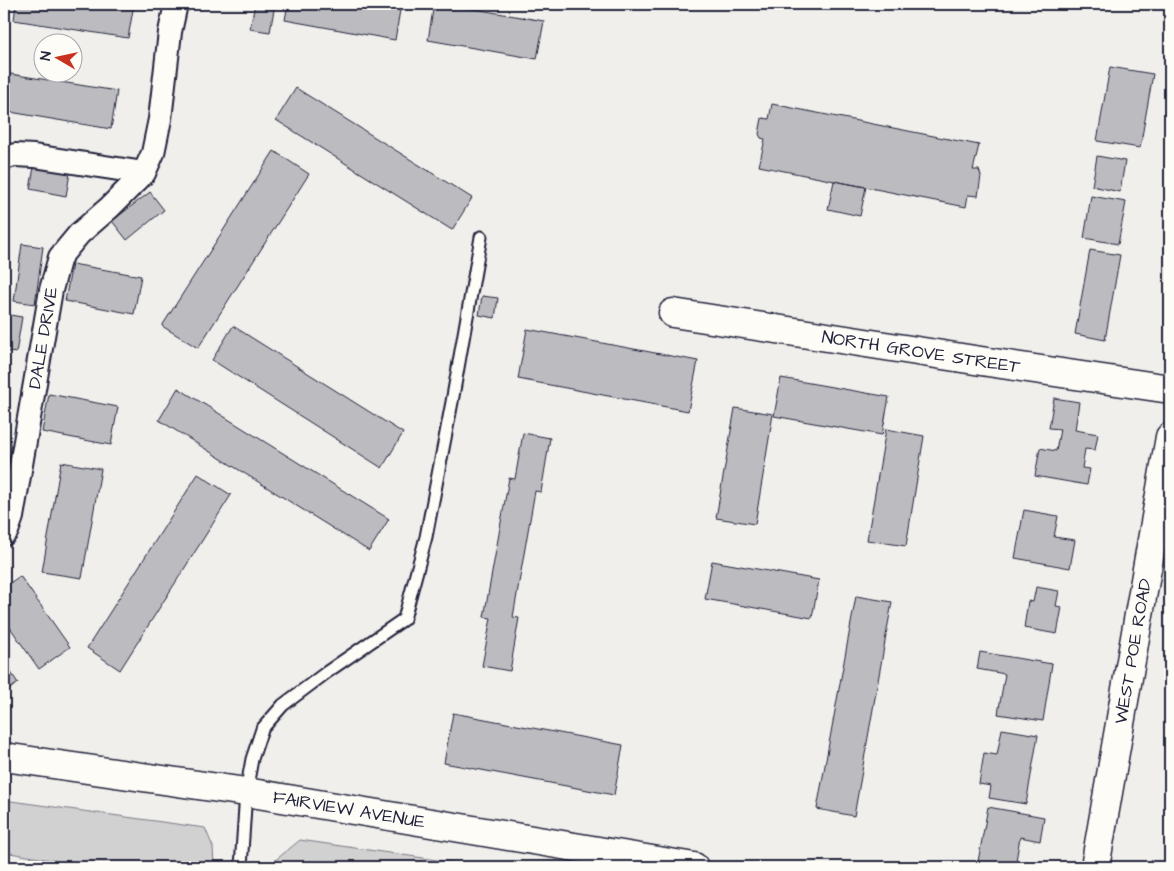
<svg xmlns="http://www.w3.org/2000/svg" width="1174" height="871" viewBox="0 0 1174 871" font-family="'Architects Daughter',sans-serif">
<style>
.green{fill:#d2d1d1;stroke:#7a7a86}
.building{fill:#bcbcc0;stroke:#22223b}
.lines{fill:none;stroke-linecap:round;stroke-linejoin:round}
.lane-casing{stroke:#22223b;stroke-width:15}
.street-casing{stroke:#22223b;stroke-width:26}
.secondary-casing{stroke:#22223b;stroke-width:31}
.lane{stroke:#fdfcf7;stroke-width:11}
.street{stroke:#fdfcf7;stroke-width:22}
.secondary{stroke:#fdfcf7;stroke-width:28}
.labels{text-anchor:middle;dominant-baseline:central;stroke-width:5;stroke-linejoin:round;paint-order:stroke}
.street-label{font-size:18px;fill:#22223b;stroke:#fdfcf7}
</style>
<rect width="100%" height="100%" fill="#f0efec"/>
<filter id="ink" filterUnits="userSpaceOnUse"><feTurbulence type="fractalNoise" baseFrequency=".02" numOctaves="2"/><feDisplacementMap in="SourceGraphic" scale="10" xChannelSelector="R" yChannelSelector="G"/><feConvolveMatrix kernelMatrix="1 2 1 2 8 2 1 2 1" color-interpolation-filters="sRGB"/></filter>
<g filter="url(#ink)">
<path class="green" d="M 4,800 L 205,828 L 213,847 L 214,867 L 92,867 L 4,852 Z
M 300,840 L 485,867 L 273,867 L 272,863 Z"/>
<path class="building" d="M 16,4 L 134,4 L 128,38 L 14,20 Z
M 255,4 L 275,4 L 270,32 L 250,29 Z
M 288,4 L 401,4 L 395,40 L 285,20 Z
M 434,4 L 445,4 L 544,21 L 537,59 L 428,40 Z
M 1110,67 L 1153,74 L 1140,148 L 1097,141 Z
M 4,73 L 117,91 L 111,129 L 4,111 Z
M 296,88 L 472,198 L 452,230 L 276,120 Z
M 772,104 L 979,145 L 973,170 L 979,170 L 981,176 L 978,196 L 968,195 L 966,207 L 759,166 L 765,139 L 761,138 L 759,134 L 762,118 L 769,119 Z
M 274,151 L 309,174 L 198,348 L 162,326 Z
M 1097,156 L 1125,161 L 1120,192 L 1092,186 Z
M 34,167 L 70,173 L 66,196 L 30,189 Z
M 834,181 L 866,187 L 860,216 L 828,209 Z
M 150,192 L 164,210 L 127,240 L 112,221 Z
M 1091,196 L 1126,202 L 1118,244 L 1084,238 Z
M 22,244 L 43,247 L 35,304 L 14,301 Z
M 1090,250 L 1120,255 L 1105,340 L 1075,334 Z
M 72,264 L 141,276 L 134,314 L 65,301 Z
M 482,296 L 498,298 L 495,318 L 479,315 Z
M 4,314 L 22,317 L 16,353 L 4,351 Z
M 233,326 L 403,433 L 382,468 L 212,360 Z
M 527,329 L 698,361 L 688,411 L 518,379 Z
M 781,378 L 889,397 L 882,435 L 774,416 Z
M 178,388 L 389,519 L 369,551 L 159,420 Z
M 49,394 L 118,407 L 111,445 L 42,432 Z
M 1054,398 L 1079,402 L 1075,430 L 1098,434 L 1095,450 L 1085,449 L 1082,468 L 1090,469 L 1087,485 L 1035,476 L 1040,448 L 1056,451 L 1060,429 L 1049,428 Z
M 735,408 L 773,414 L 755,524 L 716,518 Z
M 886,429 L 924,436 L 906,546 L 867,540 Z
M 523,433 L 550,438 L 541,492 L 535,491 L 513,617 L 519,618 L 510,671 L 482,666 L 491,618 L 484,617 L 509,478 L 515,479 Z
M 61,462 L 101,469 L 82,578 L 42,572 Z
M 198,474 L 231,495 L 120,670 L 87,648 Z
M 1024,510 L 1058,516 L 1054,537 L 1075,540 L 1070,568 L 1015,558 Z
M 712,561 L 819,580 L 812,618 L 705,599 Z
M 20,576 L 70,647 L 39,669 L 4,619 L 4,587 Z
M 1036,587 L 1059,591 L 1056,606 L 1062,607 L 1057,634 L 1024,628 L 1028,601 L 1033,602 Z
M 856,596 L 892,602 L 854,816 L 817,809 Z
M 980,652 L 1052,664 L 1043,721 L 998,714 L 1005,674 L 977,669 Z
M 4,662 L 18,683 L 4,693 Z
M 453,713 L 623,745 L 614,795 L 444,763 Z
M 1002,729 L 1038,735 L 1026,804 L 989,798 L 991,786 L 979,784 L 984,753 L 997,755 Z
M 988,807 L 1044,817 L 1040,841 L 1020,837 L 1015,867 L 977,867 Z"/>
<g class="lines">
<defs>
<path id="lane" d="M 241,867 L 246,792 L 252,759 L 262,729 L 283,705 L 327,672 L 404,619 L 426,537 L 452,402 L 481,237"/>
<g id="street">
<path d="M 4,158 L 15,155 L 34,156 L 144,173 L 153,153 L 160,119 L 170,32 L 176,4"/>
<path id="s1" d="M 4,534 L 7,531 L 12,517 L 51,290 L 60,257 L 79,234 L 110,207 L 144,173"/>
</g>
<g id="secondary">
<path id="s2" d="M 673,313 L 981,361 L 1170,389"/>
<path id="s3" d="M 4,757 L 246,792 L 694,867"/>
<path id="s4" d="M 1095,867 L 1170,437"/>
</g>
</defs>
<use href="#lane" class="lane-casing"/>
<use href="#street" class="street-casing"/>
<use href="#secondary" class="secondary-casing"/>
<use href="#lane" class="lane"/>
<use href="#street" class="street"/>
<use href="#secondary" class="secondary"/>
</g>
</g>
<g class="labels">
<g class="street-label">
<text stroke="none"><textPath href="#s1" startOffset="201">DALE DRIVE</textPath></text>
<text stroke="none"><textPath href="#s2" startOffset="251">NORTH GROVE STREET</textPath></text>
<text stroke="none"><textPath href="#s4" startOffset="219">WEST POE ROAD</textPath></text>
<text stroke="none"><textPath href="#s3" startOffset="349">FAIRVIEW AVENUE</textPath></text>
</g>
</g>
<rect width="1174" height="871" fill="none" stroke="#fdfcf7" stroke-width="20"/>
<rect x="10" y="10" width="1154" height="851" fill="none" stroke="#22223b" stroke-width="2" filter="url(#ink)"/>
<g transform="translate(58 58) rotate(279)"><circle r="24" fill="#fdfcf7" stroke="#a5a5ac"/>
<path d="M0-4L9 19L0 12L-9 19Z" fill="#c8321e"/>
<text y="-8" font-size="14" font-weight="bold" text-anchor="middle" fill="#22223b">N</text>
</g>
</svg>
